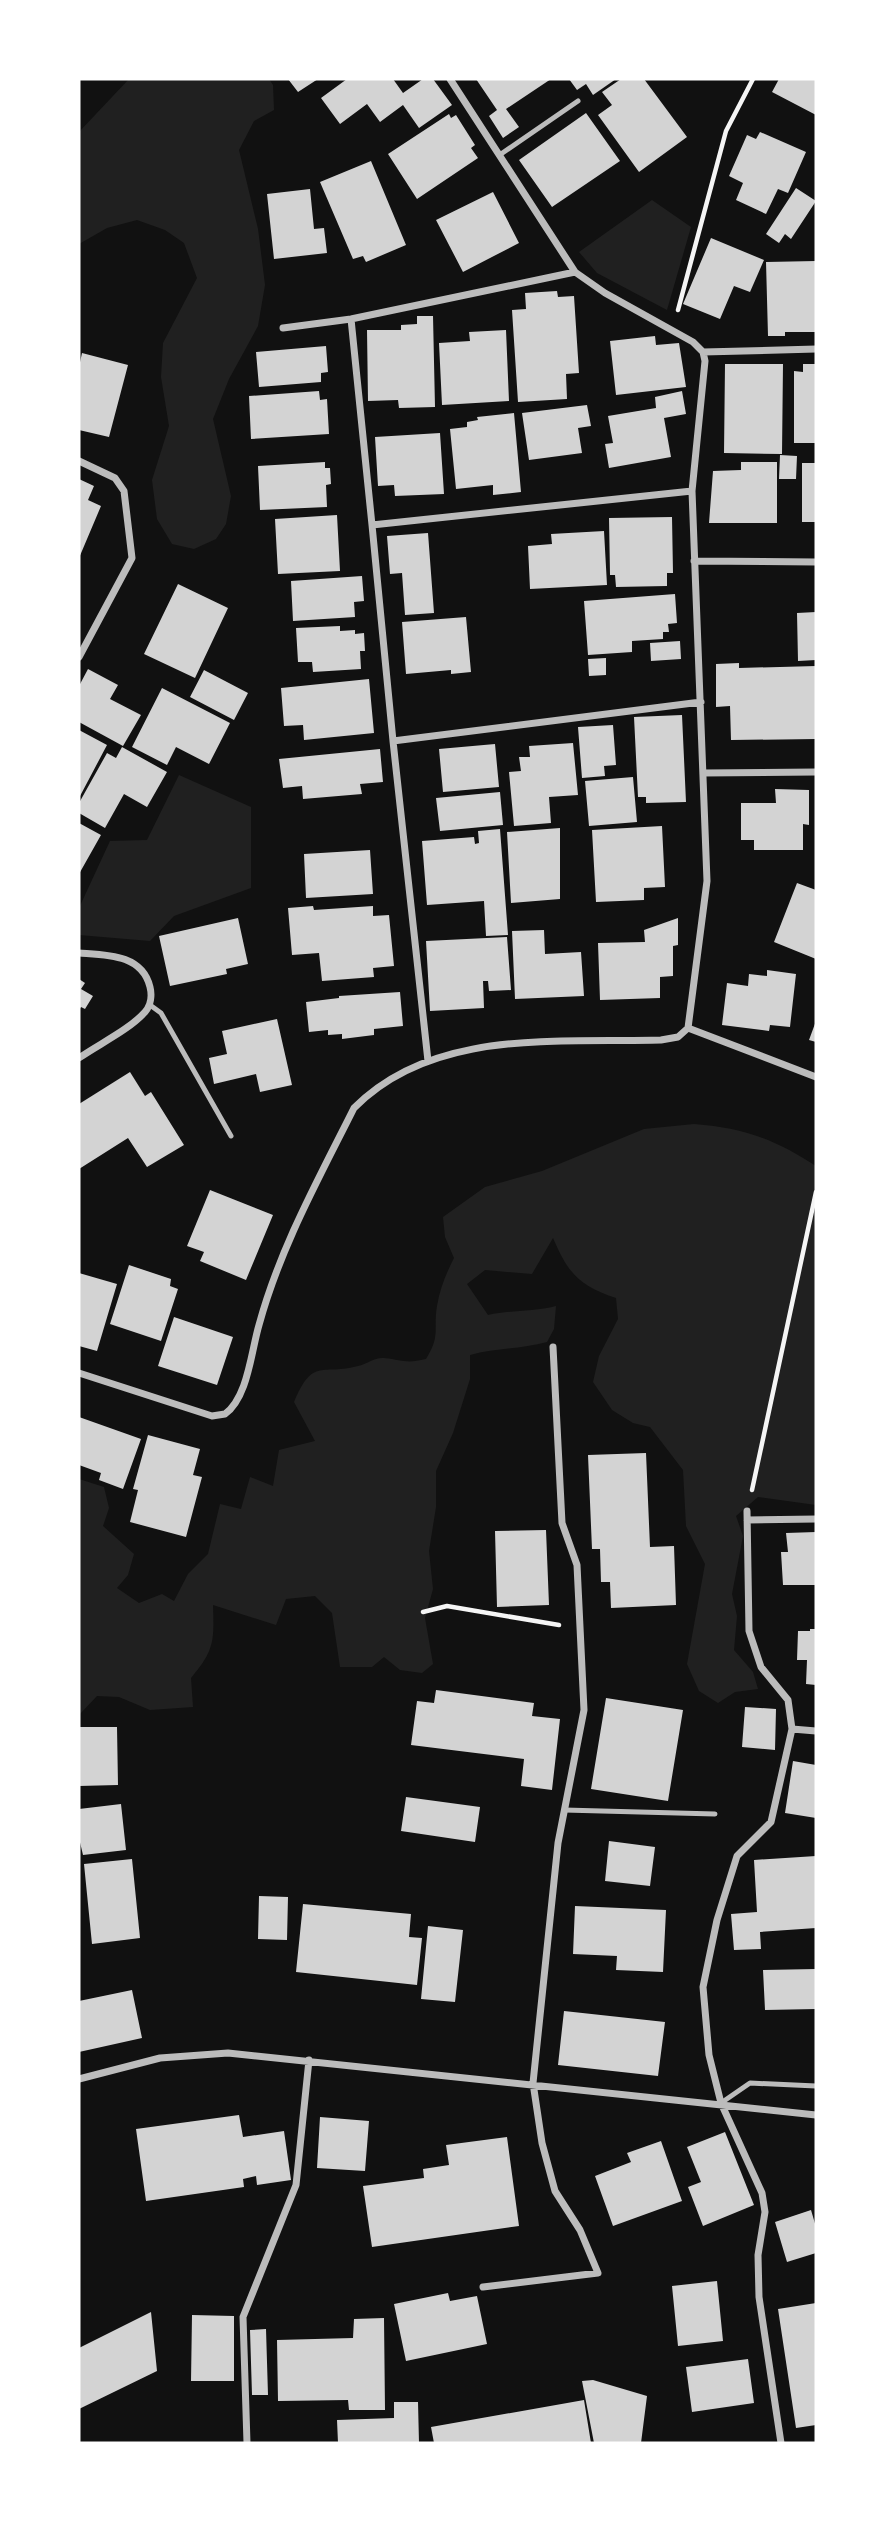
<svg xmlns="http://www.w3.org/2000/svg" width="895" height="2522" viewBox="0 0 895 2522" font-family="'Titillium Web',sans-serif">
<style>
.green{fill:#202020}
.building{fill:#d3d3d3}
.lines{fill:none;stroke-linecap:round;stroke-linejoin:round}
.path{stroke:#f5f5f5;stroke-width:4.5}
.service{stroke:#bcbcbc;stroke-width:5}
.minor{stroke:#bcbcbc;stroke-width:7}
</style>
<rect width="100%" height="100%" fill="#111"/>
<path class="green" d="M 129,79 L 269,79 L 273,85 L 274,110 L 254,121 L 239,150 L 258,229 L 265,285 L 258,326 L 229,379 L 213,419 L 231,496 L 226,524 L 216,539 L 194,549 L 172,544 L 157,519 L 152,480 L 169,426 L 161,377 L 163,343 L 197,278 L 184,243 L 165,230 L 137,220 L 107,228 L 79,244 L 79,132 Z
M 652,200 L 691,227 L 667,310 L 597,273 L 579,252 Z
M 179,775 L 251,807 L 251,888 L 174,916 L 150,941 L 79,935 L 79,908 L 110,841 L 147,840 Z
M 694,1124 C 744,1128 774,1139 816,1166 L 816,1505 L 758,1497 L 736,1516 L 743,1536 L 732,1594 L 737,1616 L 734,1650 L 753,1672 L 758,1689 L 735,1692 L 718,1703 L 699,1691 L 687,1664 L 705,1564 L 686,1526 L 683,1470 L 650,1427 L 633,1423 L 612,1410 L 593,1382 L 599,1356 L 618,1319 L 616,1298 C 579,1286 568,1273 553,1238 L 532,1274 L 485,1270 L 467,1284 L 488,1315 C 511,1310 533,1312 556,1306 L 554,1329 L 547,1342 C 522,1349 496,1348 470,1355 L 470,1379 L 453,1433 L 436,1471 L 436,1507 L 429,1551 L 433,1589 L 425,1618 L 433,1664 L 422,1673 L 400,1670 L 384,1657 L 372,1667 L 340,1667 L 332,1613 L 315,1596 L 286,1599 L 276,1625 L 213,1605 C 214,1640 215,1650 191,1678 L 193,1707 L 150,1710 L 119,1697 L 97,1696 L 79,1715 L 79,1479 L 104,1487 L 109,1508 L 103,1526 L 134,1554 L 128,1575 L 117,1588 L 139,1603 L 162,1594 L 174,1601 L 188,1574 L 208,1554 L 220,1504 L 241,1509 L 250,1477 L 273,1486 L 279,1450 L 315,1441 L 294,1402 C 313,1356 323,1376 358,1366 C 367,1364 375,1357 384,1358 C 403,1360 406,1364 426,1359 C 441,1335 433,1330 437,1306 C 440,1288 446,1274 454,1258 L 445,1237 L 443,1217 L 485,1187 L 542,1171 L 644,1129 Z"/>
<path class="building" d="M 288,79 L 318,79 L 298,92 Z
M 347,79 L 393,79 L 403,93 L 423,79 L 433,79 L 452,105 L 419,128 L 403,105 L 380,122 L 367,104 L 340,124 L 321,98 Z
M 476,79 L 551,79 L 506,109 L 519,127 L 503,138 L 489,116 L 497,110 Z
M 569,79 L 616,79 L 593,95 L 586,84 L 577,90 Z
M 621,79 L 644,79 L 687,137 L 639,172 L 598,115 L 612,105 L 602,92 Z
M 779,79 L 816,79 L 816,115 L 772,92 Z
M 586,113 L 620,161 L 552,207 L 519,160 Z
M 449,114 L 451,118 L 456,115 L 475,145 L 471,148 L 478,158 L 417,199 L 388,154 Z
M 760,132 L 806,152 L 788,193 L 778,189 L 766,214 L 736,200 L 743,183 L 729,176 L 747,135 L 756,139 Z
M 371,161 L 406,245 L 366,262 L 363,256 L 353,259 L 320,182 Z
M 796,188 L 816,201 L 791,239 L 785,234 L 779,243 L 766,234 Z
M 310,189 L 314,229 L 324,228 L 327,253 L 274,259 L 267,194 Z
M 493,192 L 519,243 L 463,272 L 436,220 Z
M 711,238 L 764,260 L 750,292 L 734,286 L 720,319 L 683,304 Z
M 816,261 L 816,332 L 785,332 L 785,336 L 768,336 L 766,262 Z
M 557,291 L 558,297 L 574,296 L 579,373 L 566,374 L 567,399 L 518,402 L 512,310 L 526,309 L 525,293 Z
M 417,316 L 433,316 L 435,407 L 399,408 L 398,400 L 368,401 L 367,330 L 401,330 L 401,325 L 417,324 Z
M 506,330 L 509,401 L 442,405 L 439,343 L 470,341 L 469,332 Z
M 655,336 L 656,345 L 679,343 L 686,387 L 616,395 L 610,341 Z
M 326,346 L 328,372 L 321,373 L 321,382 L 259,387 L 256,352 Z
M 82,353 L 128,365 L 109,437 L 79,430 L 79,367 Z
M 725,364 L 783,364 L 782,454 L 724,453 Z
M 803,364 L 816,364 L 816,443 L 794,443 L 794,371 L 803,372 Z
M 319,391 L 320,400 L 327,399 L 329,434 L 251,439 L 249,396 Z
M 682,391 L 686,414 L 664,418 L 671,457 L 609,468 L 605,444 L 613,443 L 608,416 L 656,408 L 655,397 Z
M 587,405 L 591,426 L 578,428 L 582,453 L 529,460 L 522,413 Z
M 514,413 L 521,492 L 493,495 L 493,485 L 456,489 L 450,429 L 467,427 L 467,422 L 478,420 L 477,417 Z
M 440,433 L 444,494 L 395,496 L 394,485 L 378,486 L 375,437 Z
M 780,455 L 797,456 L 796,479 L 779,479 Z
M 325,462 L 325,468 L 330,468 L 331,484 L 326,485 L 327,507 L 260,510 L 258,466 Z
M 741,462 L 777,462 L 777,523 L 709,523 L 713,471 L 741,470 Z
M 802,463 L 816,463 L 816,522 L 802,522 Z
M 79,479 L 94,486 L 88,500 L 101,506 L 79,558 Z
M 337,515 L 340,571 L 278,574 L 275,519 Z
M 672,517 L 673,573 L 667,573 L 667,586 L 616,587 L 615,575 L 610,575 L 609,518 Z
M 604,531 L 607,585 L 530,589 L 528,546 L 552,544 L 551,534 Z
M 428,533 L 434,613 L 405,615 L 402,573 L 390,574 L 387,536 Z
M 362,576 L 364,601 L 354,602 L 355,617 L 293,621 L 291,581 Z
M 178,584 L 228,608 L 195,678 L 144,654 Z
M 675,594 L 677,623 L 668,624 L 669,632 L 663,632 L 663,639 L 632,641 L 632,652 L 588,655 L 584,601 Z
M 816,612 L 816,660 L 798,661 L 797,613 Z
M 466,617 L 471,672 L 451,674 L 451,670 L 406,674 L 402,622 Z
M 340,626 L 340,631 L 355,630 L 355,634 L 364,633 L 365,651 L 360,651 L 361,669 L 313,672 L 312,662 L 298,662 L 296,628 Z
M 680,641 L 681,659 L 651,661 L 650,643 Z
M 606,658 L 606,675 L 589,676 L 588,659 Z
M 739,663 L 739,668 L 816,666 L 816,739 L 731,740 L 730,706 L 716,707 L 716,664 Z
M 88,669 L 118,685 L 110,699 L 141,715 L 123,746 L 79,722 L 79,686 Z
M 204,670 L 248,693 L 234,720 L 190,697 Z
M 369,679 L 374,733 L 304,740 L 303,725 L 284,726 L 281,688 Z
M 162,688 L 230,723 L 209,764 L 176,747 L 167,765 L 132,747 Z
M 682,715 L 686,802 L 646,803 L 646,797 L 638,797 L 634,717 Z
M 613,725 L 616,765 L 604,766 L 605,776 L 582,778 L 578,727 Z
M 79,730 L 107,745 L 79,798 Z
M 573,743 L 578,795 L 549,797 L 551,823 L 514,826 L 509,772 L 521,771 L 519,757 L 530,757 L 529,746 Z
M 495,744 L 499,787 L 443,792 L 439,749 Z
M 122,747 L 167,772 L 147,807 L 124,794 L 105,828 L 79,813 L 79,803 L 107,753 L 116,758 Z
M 380,749 L 383,782 L 360,784 L 362,794 L 303,799 L 302,786 L 283,788 L 279,759 Z
M 633,777 L 637,822 L 589,826 L 585,781 Z
M 775,789 L 809,790 L 809,825 L 803,824 L 803,850 L 754,850 L 754,840 L 741,840 L 741,803 L 776,803 Z
M 500,792 L 503,825 L 440,831 L 436,798 Z
M 79,823 L 101,835 L 79,874 Z
M 662,826 L 665,887 L 644,888 L 644,900 L 596,902 L 592,830 Z
M 560,828 L 560,899 L 511,903 L 507,832 Z
M 500,829 L 508,935 L 486,936 L 484,901 L 427,905 L 422,841 L 474,837 L 475,844 L 479,843 L 478,831 Z
M 370,850 L 373,894 L 306,898 L 304,854 Z
M 797,883 L 816,890 L 816,959 L 774,942 Z
M 313,906 L 314,910 L 373,906 L 373,916 L 389,915 L 394,966 L 373,968 L 374,977 L 322,981 L 319,953 L 292,955 L 288,908 Z
M 238,918 L 248,964 L 226,969 L 227,974 L 170,986 L 159,936 Z
M 678,918 L 678,945 L 673,946 L 673,976 L 660,977 L 660,998 L 600,1000 L 598,943 L 645,942 L 644,930 Z
M 544,930 L 545,954 L 581,952 L 584,996 L 515,999 L 512,931 Z
M 507,937 L 511,990 L 489,991 L 488,981 L 483,981 L 484,1008 L 430,1011 L 426,941 Z
M 767,970 L 796,974 L 790,1027 L 770,1025 L 769,1031 L 722,1025 L 727,983 L 748,986 L 749,974 L 767,976 Z
M 79,979 L 85,983 L 81,989 L 93,996 L 85,1009 L 81,1007 L 79,1010 Z
M 400,992 L 403,1026 L 374,1029 L 374,1035 L 342,1039 L 342,1034 L 328,1035 L 328,1030 L 309,1032 L 306,1002 L 339,998 L 339,996 Z
M 277,1019 L 292,1085 L 260,1092 L 256,1074 L 214,1084 L 209,1058 L 227,1054 L 222,1031 Z
M 816,1021 L 816,1042 L 809,1040 Z
M 130,1072 L 145,1096 L 151,1092 L 184,1145 L 147,1167 L 128,1138 L 79,1169 L 79,1104 Z
M 210,1190 L 273,1215 L 246,1280 L 200,1261 L 204,1252 L 187,1246 Z
M 129,1265 L 171,1279 L 170,1286 L 178,1289 L 161,1341 L 110,1324 Z
M 79,1273 L 117,1284 L 97,1351 L 79,1346 Z
M 174,1317 L 233,1337 L 217,1385 L 158,1366 Z
M 79,1417 L 141,1439 L 123,1489 L 99,1480 L 101,1473 L 79,1465 Z
M 148,1435 L 200,1449 L 193,1475 L 202,1477 L 186,1537 L 130,1522 L 138,1490 L 133,1489 Z
M 646,1453 L 650,1547 L 674,1546 L 676,1605 L 611,1608 L 610,1582 L 601,1582 L 600,1549 L 592,1549 L 588,1455 Z
M 546,1530 L 549,1605 L 497,1607 L 495,1531 Z
M 816,1532 L 816,1585 L 783,1585 L 781,1552 L 788,1552 L 786,1533 Z
M 810,1629 L 816,1629 L 816,1685 L 806,1684 L 807,1660 L 797,1660 L 798,1631 L 810,1631 Z
M 436,1690 L 534,1703 L 532,1716 L 560,1719 L 552,1790 L 521,1786 L 524,1759 L 411,1745 L 417,1701 L 434,1703 Z
M 606,1698 L 683,1710 L 668,1801 L 591,1789 Z
M 745,1707 L 776,1709 L 775,1750 L 742,1747 Z
M 79,1727 L 117,1727 L 118,1785 L 79,1786 Z
M 793,1761 L 816,1765 L 816,1818 L 785,1813 Z
M 406,1797 L 480,1807 L 475,1842 L 401,1831 Z
M 121,1804 L 126,1850 L 83,1855 L 79,1838 L 79,1809 Z
M 609,1841 L 655,1847 L 650,1886 L 605,1881 Z
M 816,1856 L 816,1928 L 760,1932 L 761,1949 L 734,1950 L 731,1914 L 757,1912 L 754,1860 Z
M 132,1859 L 140,1938 L 92,1944 L 84,1864 Z
M 259,1896 L 288,1897 L 287,1940 L 258,1939 Z
M 303,1904 L 411,1914 L 409,1937 L 422,1938 L 417,1985 L 296,1972 Z
M 575,1906 L 666,1910 L 663,1972 L 616,1970 L 617,1956 L 573,1954 Z
M 428,1926 L 463,1930 L 455,2002 L 421,1999 Z
M 816,1969 L 816,2009 L 765,2010 L 763,1970 Z
M 132,1990 L 142,2038 L 79,2052 L 79,2001 Z
M 564,2011 L 665,2022 L 658,2076 L 558,2065 Z
M 239,2115 L 243,2137 L 284,2131 L 291,2180 L 257,2185 L 256,2176 L 243,2179 L 244,2187 L 146,2201 L 136,2129 Z
M 320,2117 L 369,2121 L 365,2171 L 317,2168 Z
M 725,2132 L 754,2205 L 703,2226 L 688,2187 L 701,2182 L 687,2147 Z
M 507,2137 L 519,2226 L 372,2247 L 363,2186 L 424,2178 L 423,2169 L 449,2165 L 446,2145 Z
M 661,2141 L 682,2201 L 613,2226 L 595,2176 L 631,2162 L 627,2153 Z
M 811,2210 L 816,2227 L 816,2253 L 787,2262 L 775,2222 Z
M 717,2281 L 723,2341 L 678,2346 L 672,2286 Z
M 448,2293 L 450,2301 L 477,2296 L 487,2344 L 406,2361 L 394,2304 Z
M 816,2303 L 816,2425 L 796,2428 L 778,2309 Z
M 151,2312 L 157,2371 L 79,2409 L 79,2348 Z
M 192,2315 L 234,2316 L 234,2381 L 191,2381 Z
M 384,2318 L 385,2410 L 349,2410 L 348,2400 L 278,2401 L 277,2340 L 353,2338 L 354,2319 Z
M 266,2329 L 268,2395 L 252,2395 L 250,2330 Z
M 748,2359 L 754,2403 L 692,2412 L 686,2367 Z
M 593,2380 L 647,2396 L 641,2443 L 594,2443 L 582,2381 Z
M 584,2400 L 591,2443 L 434,2443 L 431,2427 Z
M 394,2402 L 418,2402 L 419,2443 L 338,2443 L 337,2420 L 394,2418 Z"/>
<g class="lines">
<path class="path" d="M 678,310 L 726,131 L 753,79
M 752,1490 L 816,1192
M 423,1612 L 447,1606 L 559,1625"/>
<path class="service" d="M 501,154 L 578,101
M 150,1005 L 161,1013 L 231,1136
M 564,1810 L 715,1814
M 721,2103 L 750,2083 L 816,2086"/>
<path class="minor" d="M 351,319 L 372,525 L 692,491
M 283,328 L 351,319 L 575,272
M 703,352 L 816,349
M 79,461 L 115,478 L 124,491 L 132,558 L 79,657
M 372,525 L 393,741
M 694,561 L 816,562
M 703,773 L 816,772
M 79,953 C 106,955 142,954 150,987 C 152,995 151,1005 145,1012 C 129,1030 99,1044 79,1058
M 688,1028 L 816,1077
M 428,1061 L 393,741 L 701,702
M 79,1373 L 212,1416 L 225,1414 C 248,1397 251,1352 259,1325 C 280,1248 318,1180 354,1108 C 433,1028 557,1043 661,1040 L 678,1037 L 688,1028 L 707,881 L 692,491 L 705,361 L 703,352 L 693,342 L 605,293 L 575,272 L 450,79
M 747,1511 L 749,1631 L 761,1667 L 788,1700 L 792,1729 L 771,1822 L 737,1856 L 717,1920 L 703,1987 L 709,2055 L 721,2103 L 762,2193 L 765,2212 L 758,2255 L 759,2297 L 781,2443
M 747,1520 L 816,1519
M 792,1729 L 816,1731
M 79,2079 L 160,2058 L 228,2053 L 816,2115
M 483,2287 L 598,2273 L 580,2230 L 555,2191 L 542,2143 L 533,2083 L 558,1843 L 584,1710 L 577,1565 L 562,1523 L 553,1347
M 247,2443 L 243,2317 L 296,2185 L 309,2060"/>
</g>
<rect width="895" height="2522" fill="none" stroke="#ffffff" stroke-width="161"/>
</svg>
